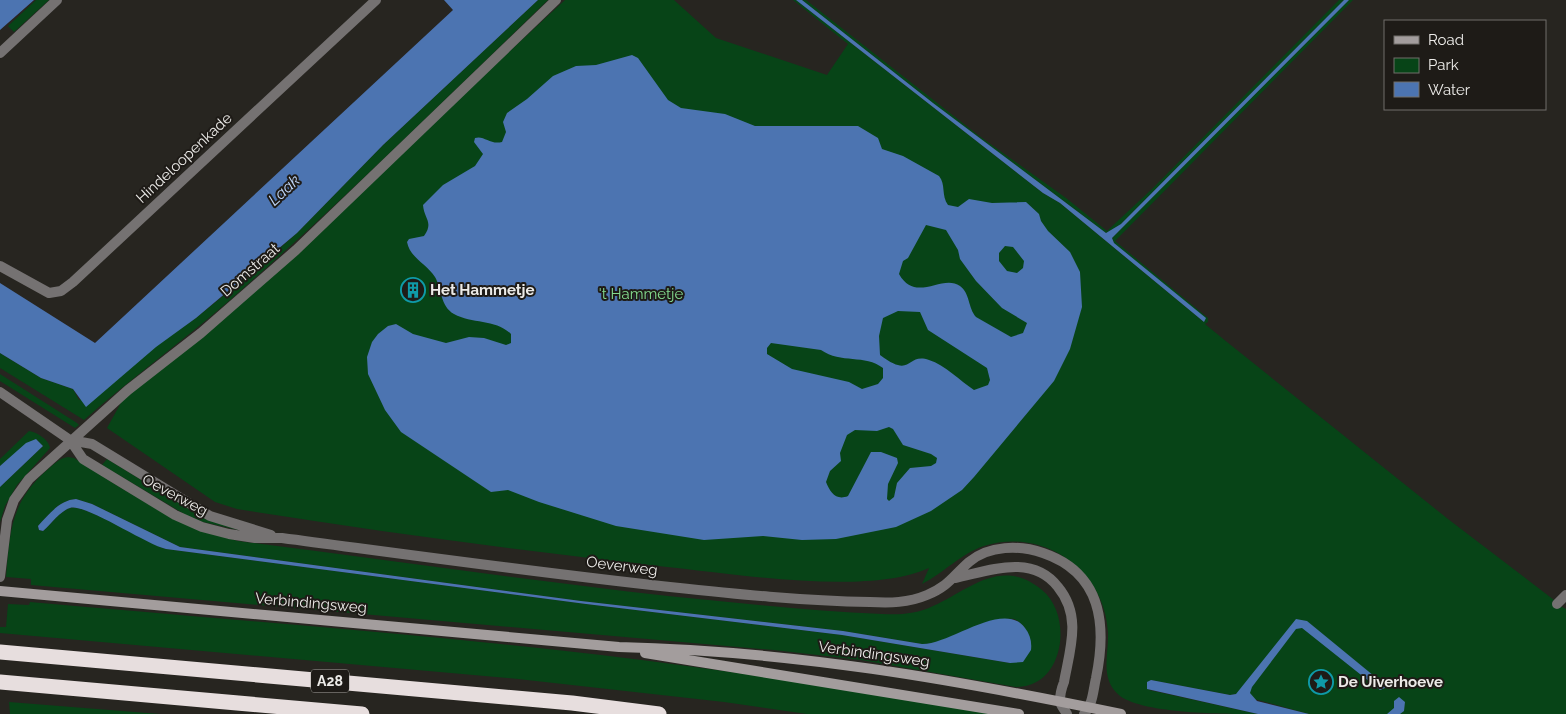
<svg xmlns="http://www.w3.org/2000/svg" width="1566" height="714" viewBox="0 0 1566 714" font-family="Raleway,sans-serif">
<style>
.green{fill:#074417;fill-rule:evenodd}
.water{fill:#4c74b1;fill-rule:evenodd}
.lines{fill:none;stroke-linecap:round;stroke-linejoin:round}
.minor{stroke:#757272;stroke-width:10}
.secondary{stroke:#a39d9d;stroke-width:10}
.motorway{stroke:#e7dede;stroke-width:15}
.labels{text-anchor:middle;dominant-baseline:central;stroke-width:4;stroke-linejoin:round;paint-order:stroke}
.shield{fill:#1e1b17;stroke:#aeada9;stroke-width:1}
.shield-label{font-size:14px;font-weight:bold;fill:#ecebe8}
.street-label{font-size:15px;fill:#ecebe8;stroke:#1e1b17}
.poi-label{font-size:15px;font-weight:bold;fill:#ecebe8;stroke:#1e1b17;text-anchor:start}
.park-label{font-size:15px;fill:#84db8f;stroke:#1e1b17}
.water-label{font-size:16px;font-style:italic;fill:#c0d7fa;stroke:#1e1b17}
</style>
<rect width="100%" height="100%" fill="#272520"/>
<path class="green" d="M 36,0 L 49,0 L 14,32 L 8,26 Z
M 538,0 L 548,0 C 443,101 340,204 230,300 C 182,342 131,378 84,420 L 0,368 L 0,353 L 41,378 L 73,389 L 79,400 L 196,318 L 255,270 L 297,233 L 383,145 Z
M 565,0 L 674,0 L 716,38 L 827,75 L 848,44 L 793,0 L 796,0 L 1043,193 L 1060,203 L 1204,322 L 1205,318 L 1114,243 L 1112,238 L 1349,0 L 1353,0 L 1115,241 L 1208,318 L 1208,322 L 1205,324 L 1227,342 L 1448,519 L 1554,600 L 1552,602 L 1566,609 L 1566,714 L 1309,714 L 1236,694 L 1230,695 L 1151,680 L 1149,690 L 1258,714 C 1225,714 1145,714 1120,696 C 1099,679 1109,655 1108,632 C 1105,570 1043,527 984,546 C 960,554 944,573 922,584 L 929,568 C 868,596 736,574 667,567 C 524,551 380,532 237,509 L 215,502 L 107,428 L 128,390 L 245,296 Z
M 802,0 L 806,0 L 978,135 L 1066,198 L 1107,231 L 1152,189 L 1339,0 L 1344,0 L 1121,224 L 1106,233 L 933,103 Z
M 0,374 L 77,423 L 79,425 L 75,428 L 0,381 Z
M 29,431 C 37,432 49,440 50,448 L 17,485 L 5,506 L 0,522 L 0,487 L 43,446 L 36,439 L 0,466 L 0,459 Z
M 68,457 L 74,458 C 126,491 177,526 238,541 C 381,559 524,580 668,596 C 739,603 811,611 882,614 C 899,615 917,614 933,606 C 969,590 1001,556 1042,590 C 1074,616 1064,688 1016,687 L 861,660 L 774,650 L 31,585 L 31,579 L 6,577 C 10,533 10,503 46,471 C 53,465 59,458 68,457 ZM 76,499 L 92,504 L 180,547 L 581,601 L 843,631 L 922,644 C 948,645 987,616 1014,619 C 1024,623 1030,635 1031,646 L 1010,663 L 842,635 L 586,604 L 166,549 C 146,543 84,503 70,508 C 60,511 51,524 43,531 L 39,530 L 38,526 C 49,514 60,500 76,499 Z
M 107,459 L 203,518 L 243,531 L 203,522 L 186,515 L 102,465 Z
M 30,602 C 251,622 474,637 694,667 C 794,680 894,697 993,714 L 807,714 L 724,702 L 518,679 L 0,633 L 0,627 L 6,627 L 8,604 L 29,605 Z
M 9,702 L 160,714 L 10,714 Z"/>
<path class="water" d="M 0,0 L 34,0 L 0,30 Z
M 444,0 L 538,0 L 383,145 L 297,233 L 196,318 L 156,347 L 86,407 L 73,389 L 41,378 L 0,353 L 0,283 L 95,343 L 453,10 Z
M 796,0 L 802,0 L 933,103 L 1106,233 L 1121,224 L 1344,0 L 1349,0 L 1112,238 L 1114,243 L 1206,318 L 1204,322 L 1060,203 L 1043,193 Z
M 632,55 L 638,58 L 668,100 L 681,108 L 725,114 L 755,126 L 858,126 L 878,138 L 882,149 L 903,156 L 939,176 C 946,184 941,196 948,205 L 958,207 L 969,199 L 992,203 L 1026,202 L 1039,214 L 1041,221 L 1048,231 L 1070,252 L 1080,272 L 1082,307 L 1070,349 L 1054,381 L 974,477 L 962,490 L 931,511 L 896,527 L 836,539 L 802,540 L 763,536 L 704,540 L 616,526 L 539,502 L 508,490 L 491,492 L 401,432 L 385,410 L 368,374 L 367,357 L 372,342 L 378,334 L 388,326 L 396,324 L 413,334 L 446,343 L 469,337 L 484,338 L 506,345 L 511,343 L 511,334 C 496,319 472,324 454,314 C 440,306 442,289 435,277 C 426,263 410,258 407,242 L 409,239 L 424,236 C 434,222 424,219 423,205 L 443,185 L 475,166 L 483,154 L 474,142 L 475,138 C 484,135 490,145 502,142 L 506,132 L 503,122 L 507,113 L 527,99 L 553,76 L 576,66 L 596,65 ZM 926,225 L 946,230 L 958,250 L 960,259 L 976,281 L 1002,308 L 1027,323 L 1023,333 L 1011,337 L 976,317 C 968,308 970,293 960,286 C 942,273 916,304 899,274 L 903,261 L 908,258 ZM 1005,246 L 1013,247 L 1024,261 L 1023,268 L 1017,273 L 1007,271 L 999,261 L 999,253 ZM 898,311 L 920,312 L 928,330 L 987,368 L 990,380 L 988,385 L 974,390 C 960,381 945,365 929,360 C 906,352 913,380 880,355 L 879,336 L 883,318 ZM 771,343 L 821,350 C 841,364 865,354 883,368 L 883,378 L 878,384 L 862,389 L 849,382 L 792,369 L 767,354 L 767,348 ZM 889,427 L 893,429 L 903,445 L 931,454 L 937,458 L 936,463 L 931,466 L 910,468 L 897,483 L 894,497 L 889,501 L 887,499 L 888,484 L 898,463 L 897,458 L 881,452 L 871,452 L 848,496 C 836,501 830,492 826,482 L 830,471 L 841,461 L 840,453 L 847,435 L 855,430 L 877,431 Z
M 36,439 L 43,446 L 0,487 L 0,466 L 26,443 Z
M 76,499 L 92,504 L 180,547 L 581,601 L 843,631 L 922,644 C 949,645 1004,599 1025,628 C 1030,634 1032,642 1031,650 L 1023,662 L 1010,663 L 842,635 L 586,604 L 166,549 C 145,544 85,503 70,508 C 60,511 51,524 43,531 L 39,530 L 38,526 C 49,514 60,500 76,499 Z
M 1296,619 L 1307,621 L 1385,685 L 1385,688 L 1380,690 L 1302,628 L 1296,629 L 1252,687 L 1250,693 L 1257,701 L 1309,714 L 1258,714 L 1147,689 L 1147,682 L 1151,680 L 1230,695 L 1236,694 Z
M 1399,697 L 1405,702 L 1404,711 L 1400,714 L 1387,714 L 1394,708 L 1394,701 Z"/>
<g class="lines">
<path class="minor" d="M 0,53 L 57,0
M 0,266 L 49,293 L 61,291 L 73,282 L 376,0
M 0,392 L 70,440 L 83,459 L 175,515 L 202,527 L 229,534 L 255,538 L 282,538 C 411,555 540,573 670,587 C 736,594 803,601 870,602 C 890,603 908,603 927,595 C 949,586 953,576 969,562 C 989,545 1020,545 1043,553 C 1102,573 1107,625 1096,678 C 1093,691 1093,704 1084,714
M 70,440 L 92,444 L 210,516 L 271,535
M 0,577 L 7,520 L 14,500 L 29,479 L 128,390 L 201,333 L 296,250 L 556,0
M 955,578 C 989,571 1032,553 1058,587 C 1082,616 1070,649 1064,682 C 1062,687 1060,695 1060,701 C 1060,705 1065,710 1067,714
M 1557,604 L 1566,595"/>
<path class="secondary" d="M 0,591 L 619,647 C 793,651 952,679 1121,714
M 645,653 L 1019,714"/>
<path class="motorway" d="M 0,652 L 572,703 L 659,714
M 0,682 L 362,714"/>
</g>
<defs>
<symbol id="building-ring" viewBox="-11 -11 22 22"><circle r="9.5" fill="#1e1b17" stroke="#0f9aa8" stroke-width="1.5"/><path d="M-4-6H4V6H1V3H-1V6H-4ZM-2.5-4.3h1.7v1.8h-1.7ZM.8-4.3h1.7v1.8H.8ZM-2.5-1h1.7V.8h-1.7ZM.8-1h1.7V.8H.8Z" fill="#0f9aa8"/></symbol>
<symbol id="sight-ring" viewBox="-11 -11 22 22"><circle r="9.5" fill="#1e1b17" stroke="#0f9aa8" stroke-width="1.5"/><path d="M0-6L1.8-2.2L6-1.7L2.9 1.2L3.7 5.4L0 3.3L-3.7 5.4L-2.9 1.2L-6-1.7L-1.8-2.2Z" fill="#0f9aa8"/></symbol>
</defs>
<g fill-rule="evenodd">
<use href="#building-ring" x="399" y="276" width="28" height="28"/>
<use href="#sight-ring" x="1307" y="668" width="28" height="28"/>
</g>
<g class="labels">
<rect class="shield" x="311" y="669.5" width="38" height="23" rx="4"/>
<g class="shield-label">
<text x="330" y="681">A28</text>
</g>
<g class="street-label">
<text transform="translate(184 158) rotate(-43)">Hindeloopenkade</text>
<text transform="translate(250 270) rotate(-41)">Domstraat</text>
<text transform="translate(175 495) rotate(28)">Oeverweg</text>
<text transform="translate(622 566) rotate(7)">Oeverweg</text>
<text transform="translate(311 603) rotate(5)">Verbindingsweg</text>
<text transform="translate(874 654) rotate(8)">Verbindingsweg</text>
</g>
<g class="poi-label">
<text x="430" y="290">Het Hammetje</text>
<text x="1338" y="682">De Uiverhoeve</text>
</g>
<g class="park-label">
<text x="641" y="294">'t Hammetje</text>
</g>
<g class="water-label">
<text transform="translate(284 190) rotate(-43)">Laak</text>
</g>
</g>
<rect x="1384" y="20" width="162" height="90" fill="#1e1b17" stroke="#706e6b"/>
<rect x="1394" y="36" width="25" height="8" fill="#a39d9d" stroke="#706e6b"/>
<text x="1428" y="45" font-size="15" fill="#ecebe8">Road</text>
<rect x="1394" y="58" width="25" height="15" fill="#074417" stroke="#706e6b"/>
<text x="1428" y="70" font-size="15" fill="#ecebe8">Park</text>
<rect x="1394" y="82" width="25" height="15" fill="#4c74b1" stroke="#706e6b"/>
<text x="1428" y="95" font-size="15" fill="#ecebe8">Water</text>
</svg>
